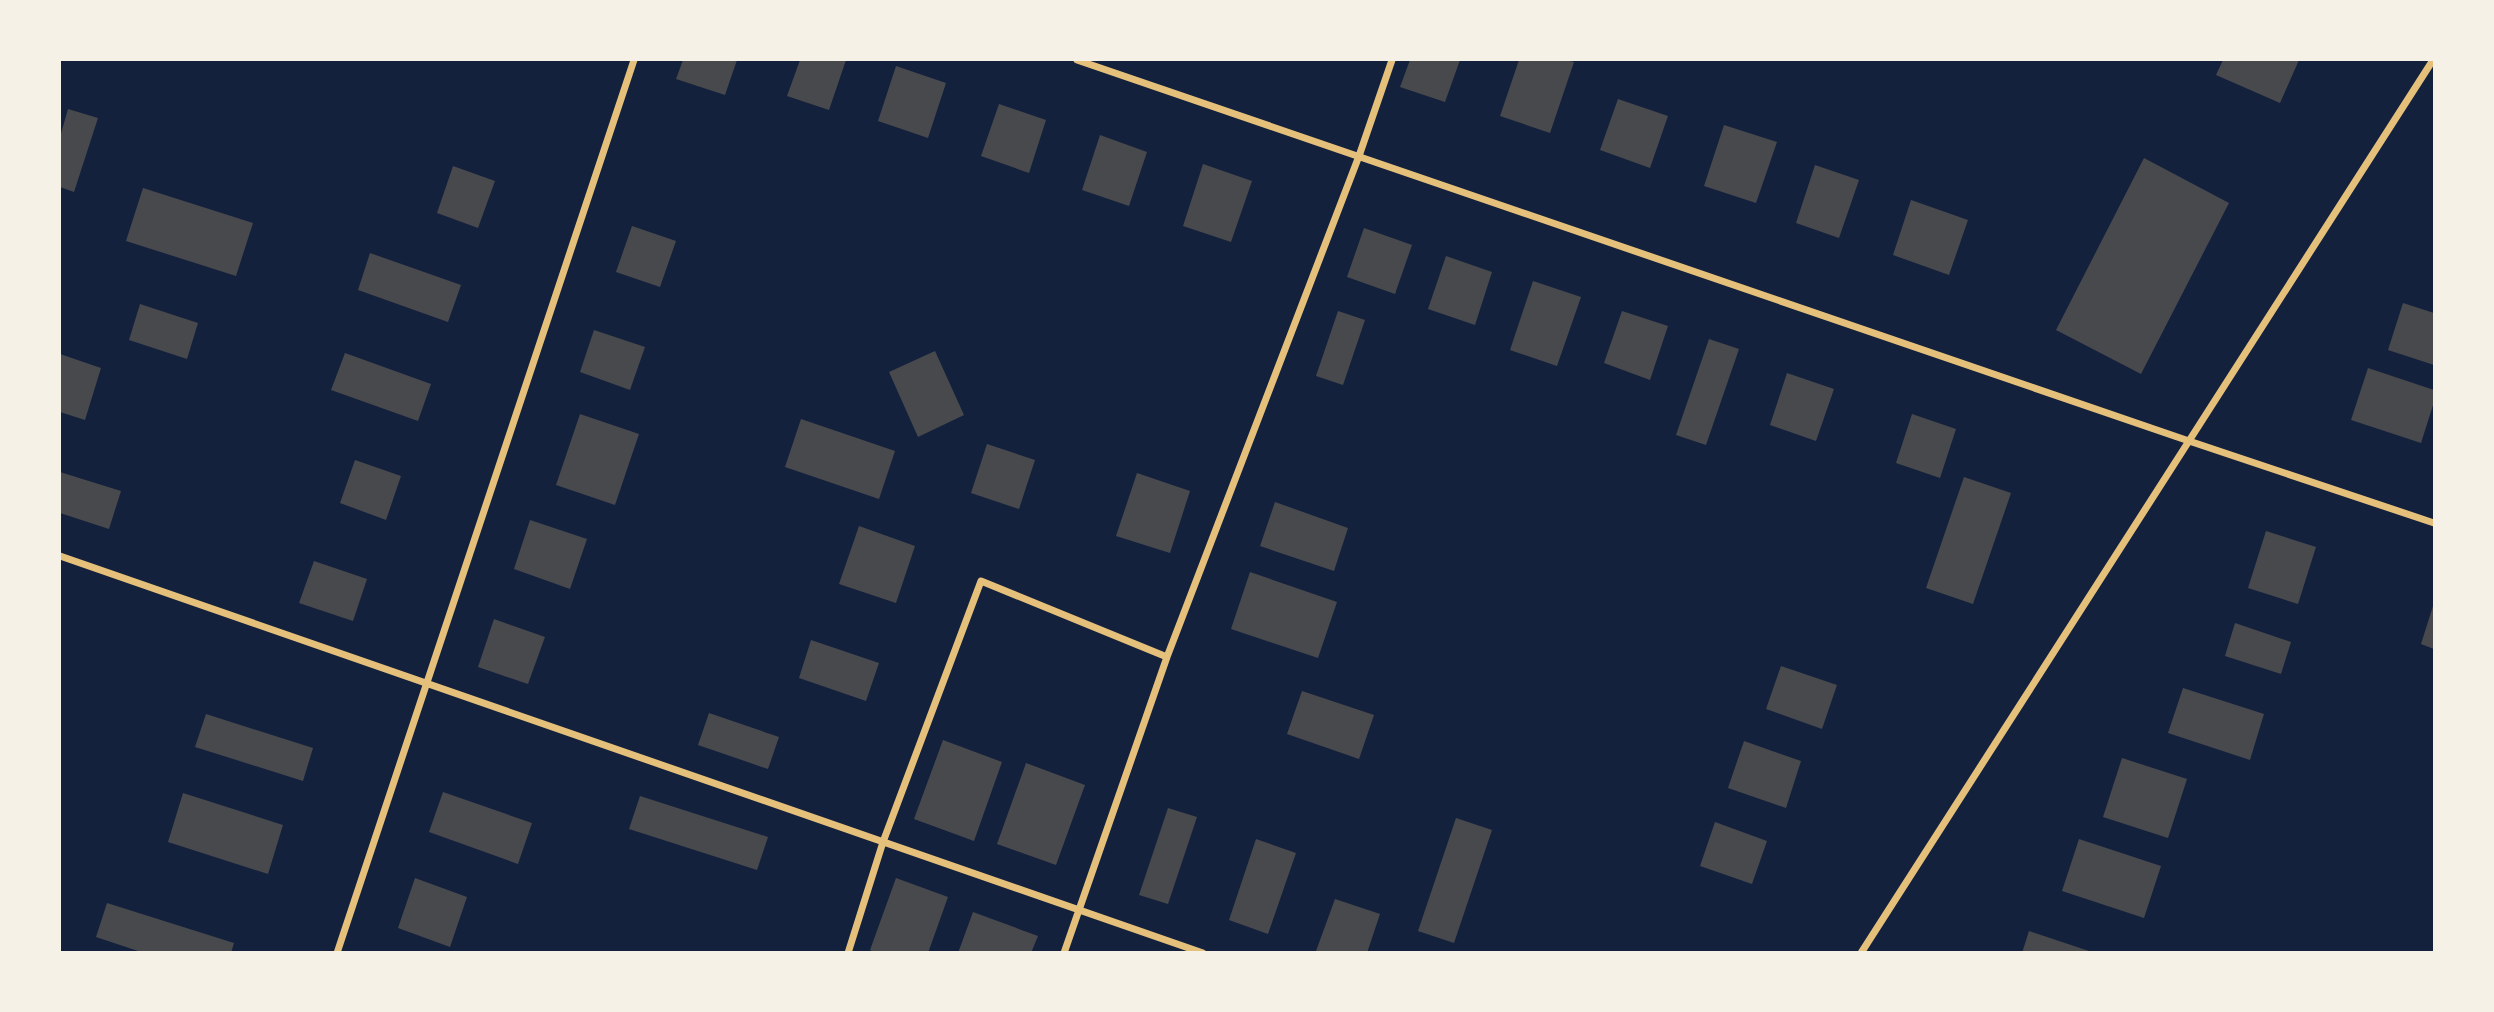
<svg xmlns="http://www.w3.org/2000/svg" width="2494" height="1012" viewBox="0 0 2494 1012" font-family="Montserrat,sans-serif">
<style>
.building{fill:#48494c}
.lines{fill:none;stroke-linecap:round;stroke-linejoin:round}
.minor{stroke:#e5c07b;stroke-width:7}
</style>
<rect width="100%" height="100%" fill="#14213d"/>
<path class="building" d="M 683,60 L 737,60 L 725,95 L 676,79 Z
M 800,60 L 846,60 L 829,110 L 787,96 Z
M 1410,60 L 1460,60 L 1445,102 L 1400,87 Z
M 1519,60 L 1565,60 L 1574,62 L 1550,133 L 1500,116 Z
M 2223,60 L 2299,60 L 2280,103 L 2216,75 Z
M 896,66 L 946,83 L 928,138 L 878,121 Z
M 1618,99 L 1668,116 L 1650,168 L 1600,150 Z
M 999,104 L 1046,120 L 1029,173 L 981,156 Z
M 68,109 L 98,118 L 74,192 L 60,187 L 60,137 Z
M 1724,125 L 1777,142 L 1756,203 L 1704,186 Z
M 1100,135 L 1147,152 L 1129,206 L 1082,190 Z
M 2144,158 L 2229,203 L 2141,374 L 2056,330 Z
M 1203,164 L 1252,181 L 1231,242 L 1183,226 Z
M 1815,165 L 1859,180 L 1839,238 L 1796,223 Z
M 453,166 L 495,181 L 478,228 L 437,213 Z
M 143,188 L 253,223 L 236,276 L 126,241 Z
M 1911,200 L 1968,220 L 1949,275 L 1893,255 Z
M 632,226 L 676,241 L 660,287 L 616,272 Z
M 1364,228 L 1412,245 L 1395,294 L 1347,277 Z
M 370,253 L 461,285 L 448,322 L 358,290 Z
M 1446,256 L 1492,272 L 1475,325 L 1428,309 Z
M 1533,281 L 1581,297 L 1557,366 L 1510,350 Z
M 2403,303 L 2434,313 L 2434,365 L 2388,350 Z
M 140,304 L 198,323 L 187,359 L 129,340 Z
M 1338,311 L 1365,320 L 1343,385 L 1316,376 Z
M 1622,311 L 1668,326 L 1650,380 L 1604,363 Z
M 594,330 L 645,347 L 630,390 L 580,372 Z
M 1709,339 L 1739,349 L 1706,445 L 1676,435 Z
M 935,351 L 964,415 L 918,437 L 889,372 Z
M 345,353 L 431,384 L 418,421 L 331,390 Z
M 60,354 L 101,368 L 85,420 L 60,412 Z
M 2368,368 L 2434,390 L 2434,402 L 2421,443 L 2351,420 Z
M 1787,373 L 1834,389 L 1816,441 L 1770,425 Z
M 580,414 L 639,434 L 615,505 L 556,485 Z
M 1912,414 L 1956,429 L 1940,478 L 1896,463 Z
M 801,419 L 895,451 L 879,499 L 785,467 Z
M 987,444 L 1035,460 L 1019,509 L 971,493 Z
M 355,460 L 401,476 L 386,520 L 340,503 Z
M 60,472 L 121,491 L 109,529 L 60,513 Z
M 1137,473 L 1190,491 L 1170,553 L 1116,536 Z
M 1964,477 L 2011,493 L 1973,604 L 1926,588 Z
M 1275,502 L 1348,528 L 1334,571 L 1260,546 Z
M 530,520 L 587,539 L 570,589 L 514,569 Z
M 859,526 L 915,546 L 896,603 L 839,584 Z
M 2266,531 L 2316,547 L 2298,604 L 2248,588 Z
M 314,561 L 367,579 L 353,621 L 299,603 Z
M 1250,572 L 1337,602 L 1318,658 L 1231,629 Z
M 2434,603 L 2434,649 L 2421,644 Z
M 494,619 L 545,637 L 528,684 L 478,667 Z
M 2235,623 L 2291,642 L 2281,674 L 2225,656 Z
M 811,640 L 879,663 L 866,701 L 799,678 Z
M 1781,666 L 1837,685 L 1822,729 L 1766,709 Z
M 2183,688 L 2264,714 L 2250,760 L 2168,733 Z
M 1302,691 L 1374,715 L 1359,759 L 1287,734 Z
M 709,713 L 779,737 L 768,769 L 698,745 Z
M 206,714 L 313,748 L 303,781 L 195,747 Z
M 943,740 L 1002,762 L 974,841 L 914,819 Z
M 1744,741 L 1801,761 L 1786,808 L 1728,788 Z
M 2122,758 L 2187,779 L 2168,838 L 2103,817 Z
M 1026,763 L 1085,785 L 1056,865 L 997,844 Z
M 443,792 L 532,823 L 518,864 L 429,832 Z
M 183,793 L 283,825 L 268,874 L 168,842 Z
M 640,796 L 768,837 L 757,870 L 629,829 Z
M 1168,808 L 1197,817 L 1168,904 L 1139,895 Z
M 1456,818 L 1492,830 L 1454,943 L 1418,931 Z
M 1715,822 L 1767,841 L 1752,884 L 1700,866 Z
M 1256,839 L 1296,853 L 1268,934 L 1229,920 Z
M 2079,839 L 2161,866 L 2144,918 L 2062,891 Z
M 415,878 L 467,897 L 450,947 L 398,928 Z
M 896,878 L 948,897 L 928,953 L 876,953 L 870,950 Z
M 1335,899 L 1380,914 L 1367,953 L 1316,951 Z
M 107,903 L 234,943 L 231,953 L 144,953 L 96,937 Z
M 973,912 L 1038,936 L 1031,953 L 958,953 Z
M 2029,931 L 2092,952 L 2092,953 L 2022,953 Z"/>
<g class="lines">
<path class="minor" d="M 1077,60 L 2189,441 L 2434,523
M 60,556 L 1203,953
M 337,953 L 634,60
M 848,953 L 883,842 L 981,581 L 1167,657 L 1359,156 L 1392,60
M 1064,953 L 1167,657
M 1861,953 L 2433,60"/>
</g>
<rect width="2494" height="1012" fill="none" stroke="#f6f1e7" stroke-width="122"/>
</svg>
